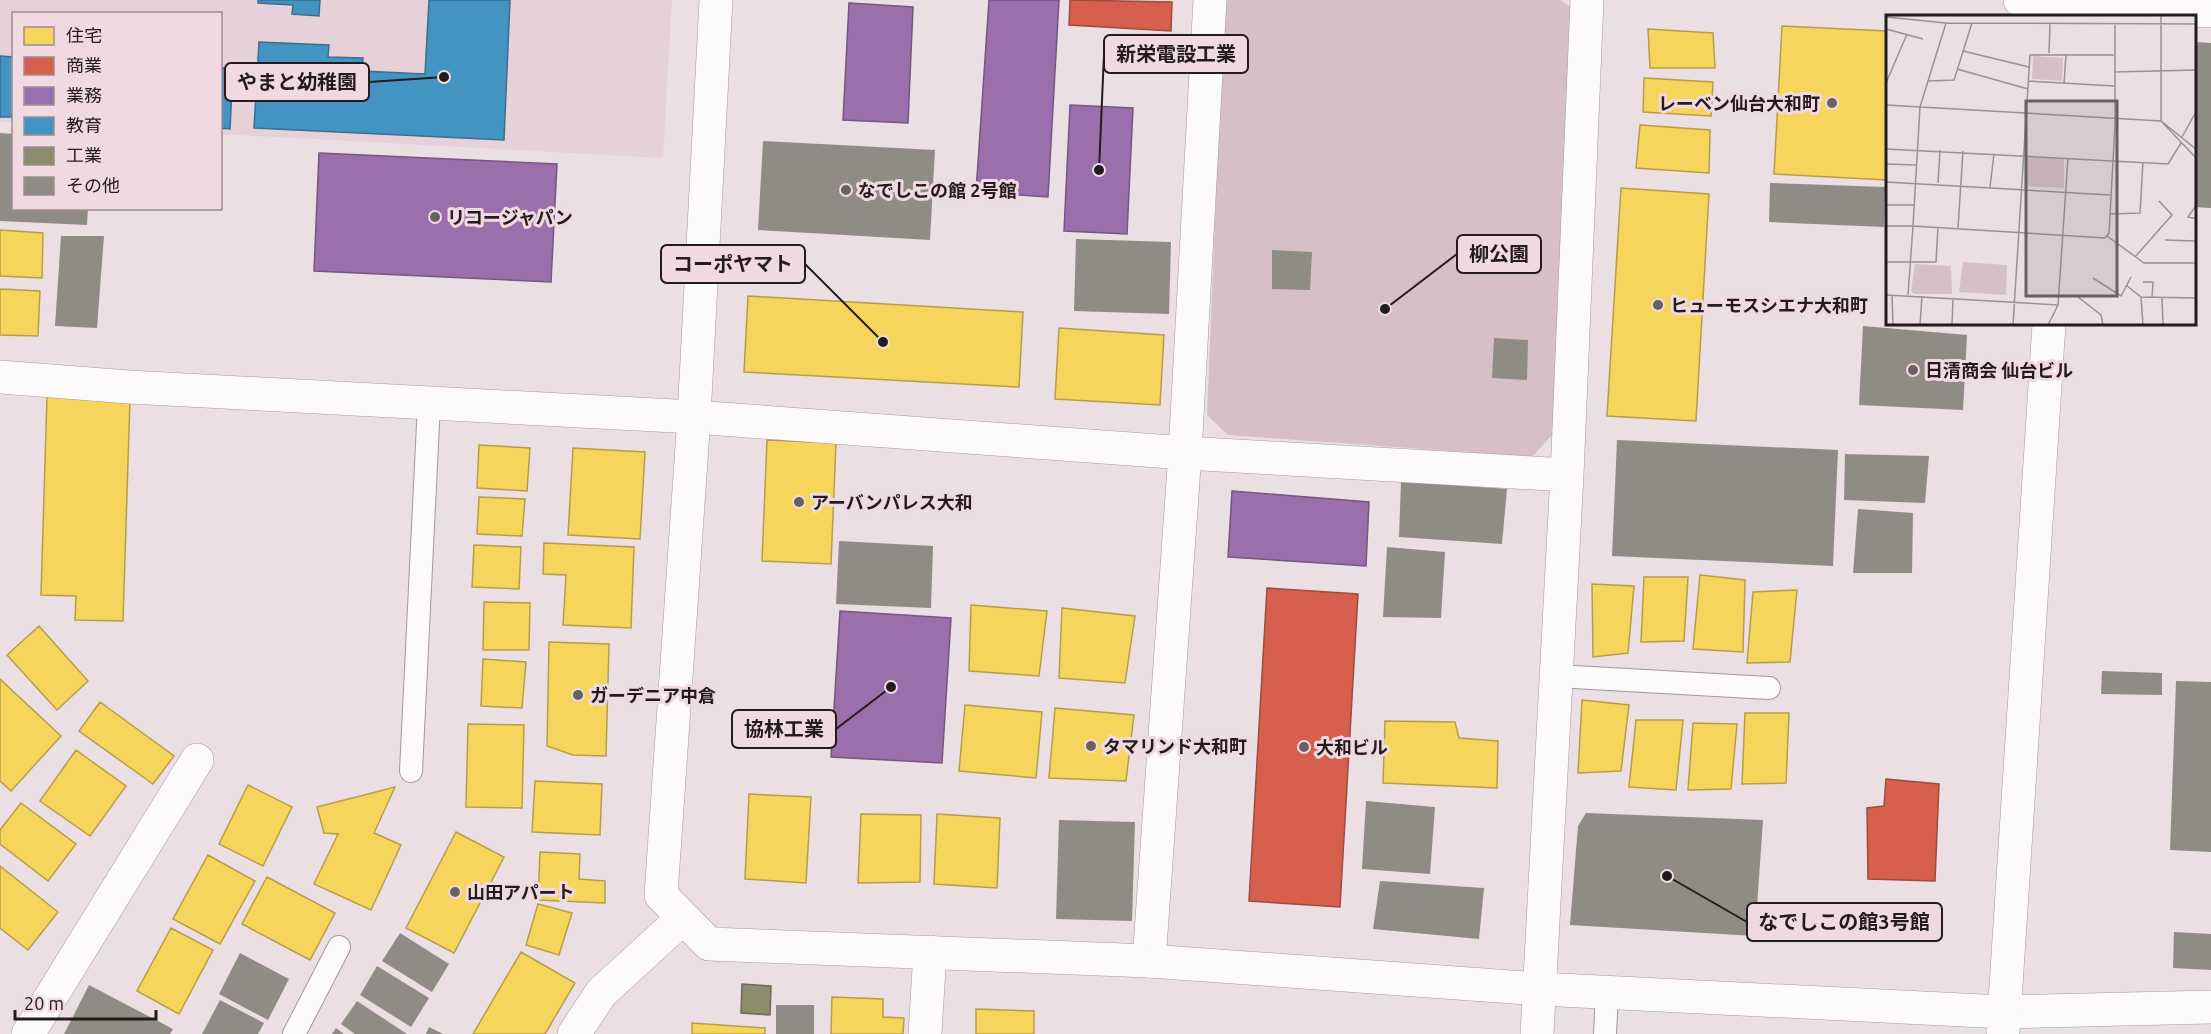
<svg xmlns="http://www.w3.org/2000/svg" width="2211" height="1034" viewBox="0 0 2211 1034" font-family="Ubuntu,'Noto Sans JP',sans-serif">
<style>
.built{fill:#e7d1d8}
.green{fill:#d7bfc7}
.homes{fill:#f6d55c;stroke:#b79d49;stroke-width:1.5}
.shops{fill:#d6604d;stroke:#a04b3f;stroke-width:1.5}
.offices{fill:#9970ab;stroke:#765680;stroke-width:1.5}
.schools{fill:#4393c3;stroke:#396f91;stroke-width:1.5}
.industry{fill:#8c8c6e;stroke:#6c6a56;stroke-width:1.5}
.building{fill:#8f8c86}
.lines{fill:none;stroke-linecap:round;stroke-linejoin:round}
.service-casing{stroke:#a2999c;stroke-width:24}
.minor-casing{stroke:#a2999c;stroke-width:34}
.tertiary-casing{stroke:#a2999c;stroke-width:34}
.service{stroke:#fcfafb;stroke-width:22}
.minor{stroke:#fcfafb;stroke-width:33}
.tertiary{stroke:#fcfafb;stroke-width:33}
.poi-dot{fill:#696062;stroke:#f1d9e1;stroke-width:2}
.labels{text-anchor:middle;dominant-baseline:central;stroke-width:6;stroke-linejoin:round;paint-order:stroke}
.poi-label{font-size:18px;font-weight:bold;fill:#231b1d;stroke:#f1d9e1;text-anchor:start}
.inset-road{fill:none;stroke:#9b9194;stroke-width:1.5}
.view{fill:#696062;fill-opacity:0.15;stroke:#696062;stroke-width:3}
.inset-edge{fill:none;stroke:#231b1d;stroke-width:3}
.leader{fill:none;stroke:#231b1d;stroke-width:2}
.callout-dot{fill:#231b1d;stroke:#f1d9e1;stroke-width:2}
.callout{fill:#f1d9e1;stroke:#231b1d;stroke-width:2}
.callout-label{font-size:20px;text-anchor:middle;font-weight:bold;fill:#231b1d}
</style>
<rect width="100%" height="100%" fill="#ebdfe3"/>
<path class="built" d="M 0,0 L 672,0 L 663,158 L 221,134 L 220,14 L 14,14 L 13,122 L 0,121 Z"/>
<path class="green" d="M 1224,0 L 1561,0 L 1573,9 L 1553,434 L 1532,457 L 1228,435 L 1207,415 Z"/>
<path class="homes" d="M 1782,26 L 1887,31 L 1887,180 L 1774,174 Z
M 1648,29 L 1713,33 L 1715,68 L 1650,68 Z
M 1644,78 L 1713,82 L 1711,116 L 1643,112 Z
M 1640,125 L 1710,130 L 1709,173 L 1636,168 Z
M 1621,188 L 1709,194 L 1696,421 L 1607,416 Z
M 0,230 L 43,233 L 42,278 L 0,276 Z
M 0,289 L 40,291 L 38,336 L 0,335 Z
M 748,296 L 1023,312 L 1019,387 L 744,372 Z
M 1059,328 L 1164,335 L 1160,405 L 1055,399 Z
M 47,396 L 130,399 L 123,621 L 75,620 L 76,596 L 41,595 Z
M 767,440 L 836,443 L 831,564 L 762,561 Z
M 479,445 L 530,448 L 527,491 L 477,488 Z
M 573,448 L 645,452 L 640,539 L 568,535 Z
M 479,497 L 525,499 L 522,536 L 477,534 Z
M 544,543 L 634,547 L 631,628 L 563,625 L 566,575 L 543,574 Z
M 474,545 L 521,547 L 519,589 L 472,587 Z
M 1700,575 L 1745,580 L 1743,652 L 1693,649 Z
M 1644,577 L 1688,577 L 1684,641 L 1641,642 Z
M 1592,584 L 1634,586 L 1628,653 L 1593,657 Z
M 1797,590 L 1790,662 L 1747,663 L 1753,592 Z
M 484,602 L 530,603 L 529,650 L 483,650 Z
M 971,605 L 1047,611 L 1039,676 L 969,671 Z
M 1062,608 L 1135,616 L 1125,683 L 1059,678 Z
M 39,626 L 88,681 L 57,710 L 7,655 Z
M 549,642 L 609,644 L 606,756 L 573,755 L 547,746 Z
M 483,659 L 526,662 L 522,708 L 481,706 Z
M 0,679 L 61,736 L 11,791 L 0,781 Z
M 1582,700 L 1629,705 L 1621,771 L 1578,773 Z
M 100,702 L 174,756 L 153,784 L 79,731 Z
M 965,705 L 1042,712 L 1036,778 L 959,771 Z
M 1055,708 L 1134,715 L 1126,781 L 1049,778 Z
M 1745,713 L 1789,713 L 1786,783 L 1742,784 Z
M 1636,720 L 1683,720 L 1676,790 L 1629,787 Z
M 1385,721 L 1455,722 L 1459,738 L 1498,741 L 1497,788 L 1383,783 Z
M 1693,723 L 1737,724 L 1731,789 L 1688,790 Z
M 468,724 L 524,725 L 522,808 L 466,807 Z
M 76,750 L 126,786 L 90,836 L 40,801 Z
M 535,781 L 602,784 L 600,835 L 532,832 Z
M 248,785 L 292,807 L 263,866 L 219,844 Z
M 395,787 L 374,833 L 401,845 L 371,910 L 314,884 L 338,834 L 324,833 L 317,807 Z
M 749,794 L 811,797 L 806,883 L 745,879 Z
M 21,803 L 76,844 L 48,881 L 0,844 L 0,830 Z
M 861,814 L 921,815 L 920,882 L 858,883 Z
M 937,814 L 1000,818 L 997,888 L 934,884 Z
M 456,832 L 504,857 L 454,953 L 406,928 Z
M 540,852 L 580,854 L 579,879 L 605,881 L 605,903 L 538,900 Z
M 208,855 L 255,881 L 220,944 L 173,919 Z
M 0,866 L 58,912 L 28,950 L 0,928 Z
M 267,877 L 335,913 L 310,960 L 242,924 Z
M 538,904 L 572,913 L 559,955 L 526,945 Z
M 171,928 L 213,950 L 179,1014 L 137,991 Z
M 521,952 L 575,983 L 545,1034 L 473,1034 Z
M 832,997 L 883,999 L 883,1017 L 904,1018 L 903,1034 L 831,1034 Z
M 976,1009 L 1034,1011 L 1034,1034 L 976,1034 Z
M 692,1023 L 765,1028 L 765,1034 L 692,1034 Z"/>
<path class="shops" d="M 1070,0 L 1172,2 L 1171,31 L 1069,25 Z
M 1267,588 L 1358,594 L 1340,907 L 1249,901 Z
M 1886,779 L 1939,784 L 1935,881 L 1868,879 L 1867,808 L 1884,806 Z"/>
<path class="offices" d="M 989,0 L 1059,0 L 1048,197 L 976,192 Z
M 849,3 L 913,7 L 908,123 L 843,120 Z
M 1070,105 L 1133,108 L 1127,234 L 1064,231 Z
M 319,153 L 557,164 L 551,282 L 314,271 Z
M 1232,491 L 1369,502 L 1366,566 L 1228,557 Z
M 840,611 L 951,618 L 942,763 L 831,757 Z"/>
<path class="schools" d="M 258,0 L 320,0 L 319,16 L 292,14 L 293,5 L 258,3 Z
M 429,0 L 510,0 L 504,140 L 254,128 L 259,42 L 329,45 L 328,57 L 363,58 L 362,71 L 425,74 Z
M 0,56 L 14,57 L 14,117 L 0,117 Z
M 220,68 L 233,68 L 230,129 L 220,128 Z"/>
<path class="industry" d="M 742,984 L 771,986 L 770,1015 L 741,1013 Z"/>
<path class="building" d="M 2194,42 L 2211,43 L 2211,208 L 2194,207 Z
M 0,133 L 14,134 L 14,208 L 88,208 L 87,225 L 0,221 Z
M 763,141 L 935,150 L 930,240 L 758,230 Z
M 1770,183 L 1885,187 L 1884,227 L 1769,222 Z
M 61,236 L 104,236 L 97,328 L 55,326 Z
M 1076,239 L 1171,242 L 1169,314 L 1074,311 Z
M 1272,250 L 1312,252 L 1310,290 L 1272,289 Z
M 1863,326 L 1967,335 L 1963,410 L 1859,405 Z
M 1494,338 L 1528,340 L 1527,380 L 1492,378 Z
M 1617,440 L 1838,450 L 1833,566 L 1612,556 Z
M 1845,454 L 1929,456 L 1925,503 L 1844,500 Z
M 1401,481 L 1507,489 L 1502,544 L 1399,537 Z
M 1858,509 L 1913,513 L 1912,573 L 1853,573 Z
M 839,541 L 933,546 L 931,608 L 836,604 Z
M 1387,547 L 1445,552 L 1441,618 L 1383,617 Z
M 2102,671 L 2162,673 L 2162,695 L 2101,694 Z
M 2176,681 L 2211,682 L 2211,852 L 2170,850 Z
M 1366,801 L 1435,807 L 1430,874 L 1362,869 Z
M 1586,813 L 1763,820 L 1755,936 L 1570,925 L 1578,826 Z
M 1059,820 L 1135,822 L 1132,921 L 1056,919 Z
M 1380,881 L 1484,888 L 1479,939 L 1373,929 Z
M 2174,932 L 2211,934 L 2211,970 L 2173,968 Z
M 400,933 L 449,964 L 432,992 L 382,961 Z
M 240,953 L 289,979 L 268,1020 L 219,994 Z
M 377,966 L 429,998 L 411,1027 L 360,995 Z
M 89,985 L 173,1029 L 170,1034 L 64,1034 Z
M 220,1000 L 264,1023 L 258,1034 L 202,1034 Z
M 357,1001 L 407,1034 L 355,1034 L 341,1024 Z
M 776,1005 L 814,1005 L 814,1034 L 776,1034 Z
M 429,1027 L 443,1034 L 426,1034 Z
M 336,1028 L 344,1034 L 332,1034 Z"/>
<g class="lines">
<defs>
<path id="service" d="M 1556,676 L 1769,688
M 411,771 L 429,404
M 294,1034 L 339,947
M 1605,1034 L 1607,992"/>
<path id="minor" d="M 2071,3 L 2211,11
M 0,377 L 129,387 L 694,417 L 1185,453 L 1567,475
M 1149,961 L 1185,453 L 1210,0
M 2003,1012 L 2211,1007
M 28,1034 L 197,760
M 574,1034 L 601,993 L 683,918
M 925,1034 L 930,952
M 1537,1034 L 1567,475 L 1587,0"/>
<path id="tertiary" d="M 716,0 L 694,417 L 661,895 L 709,944 L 1149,961 L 1540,989 L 2003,1012
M 2020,0 L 2071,3
M 2003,1032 L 2049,324"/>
</defs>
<use href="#service" class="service-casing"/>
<use href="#minor" class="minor-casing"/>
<use href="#tertiary" class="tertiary-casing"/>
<use href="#service" class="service"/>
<use href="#minor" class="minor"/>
<use href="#tertiary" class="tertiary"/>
</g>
<g class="poi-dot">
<circle cx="1832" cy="103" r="6"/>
<circle cx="846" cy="190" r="6"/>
<circle cx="435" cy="217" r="6"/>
<circle cx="1658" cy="305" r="6"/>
<circle cx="1913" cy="370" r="6"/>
<circle cx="799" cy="502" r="6"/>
<circle cx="578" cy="695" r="6"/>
<circle cx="1091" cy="746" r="6"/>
<circle cx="1304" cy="747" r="6"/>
<circle cx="455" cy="892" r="6"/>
</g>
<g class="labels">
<g class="poi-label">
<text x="1820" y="103" text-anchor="end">レーベン仙台大和町</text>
<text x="858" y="190">なでしこの館 2号館</text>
<text x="447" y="217">リコージャパン</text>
<text x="1670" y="305">ヒューモスシエナ大和町</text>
<text x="1925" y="370">日清商会 仙台ビル</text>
<text x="811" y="502">アーバンパレス大和</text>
<text x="590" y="695">ガーデニア中倉</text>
<text x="1103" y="746">タマリンド大和町</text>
<text x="1316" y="747">大和ビル</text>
<text x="467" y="892">山田アパート</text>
</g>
</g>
<g transform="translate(1886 15)">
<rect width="310" height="310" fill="#ebdfe3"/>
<path d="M 147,41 L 177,43 L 176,66 L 146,64 ZM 141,142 L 178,144 L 178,173 L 138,171 ZM 77,247 L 121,250 L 120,280 L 73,277 ZM 29,249 L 65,251 L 66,279 L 28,279 L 25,276 Z" fill="#d7bfc7"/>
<path class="inset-road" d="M 275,0 L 275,106 L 311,144M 0,2 L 60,8 L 311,9M 60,8 L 34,92 L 27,211 L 219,223 L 223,218 L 229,110 L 229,10M 0,14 L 37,24M 77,36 L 143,52M 163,38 L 164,9M 71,54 L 142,74M 228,57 L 311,55M 43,66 L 68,65 L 86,8M 142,66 L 228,71M 0,68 L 21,19M 178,69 L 180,39M 0,90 L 275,106 L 311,135M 296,122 L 311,95M 0,134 L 282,149 L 295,128M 0,149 L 31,150M 0,167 L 224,180M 52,168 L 54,135M 104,172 L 108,139M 311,189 L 302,202 L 311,204M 0,190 L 28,190M 224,199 L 254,198 L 257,147M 0,211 L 27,211 L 22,280M 72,213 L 77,136M 221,221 L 258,248 L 311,248M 279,225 L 311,226M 249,242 L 286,200 L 273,186M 0,247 L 50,247 L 52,212M 207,263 L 235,281 L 245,262M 257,267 L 267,267 L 266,282M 240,270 L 255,282 L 311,283M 0,280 L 172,290 L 182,143M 6,280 L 7,310M 192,282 L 215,300 L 217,310M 255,282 L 257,310M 276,283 L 277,309M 34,310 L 36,281M 66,310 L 67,283M 127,310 L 144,40 L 228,40M 162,310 L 172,290"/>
<path class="view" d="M 140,86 L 231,86 L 231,281 L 140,281 Z"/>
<rect width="310" height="310" class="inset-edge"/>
</g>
<path class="leader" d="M1099 170L1104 54M444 77L369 82M1385 309L1457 254M883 342L805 264M891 687L836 729M1667 876L1747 922"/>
<g class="callout-dot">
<circle cx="1099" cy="170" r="6"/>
<circle cx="444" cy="77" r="6"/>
<circle cx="1385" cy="309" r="6"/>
<circle cx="883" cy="342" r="6"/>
<circle cx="891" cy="687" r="6"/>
<circle cx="1667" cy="876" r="6"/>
</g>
<g class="callout">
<rect x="1104" y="35" width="144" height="38" rx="6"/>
<rect x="225" y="63" width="144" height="38" rx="6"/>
<rect x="1457" y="235" width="84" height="38" rx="6"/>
<rect x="661" y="245" width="144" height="38" rx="6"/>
<rect x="732" y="710" width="104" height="38" rx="6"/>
<rect x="1747" y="903" width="195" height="38" rx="6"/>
</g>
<g class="callout-label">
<text x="1176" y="61">新栄電設工業</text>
<text x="297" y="89">やまと幼稚園</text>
<text x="1499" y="261">柳公園</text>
<text x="733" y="271">コーポヤマト</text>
<text x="784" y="736">協林工業</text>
<text x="1844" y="929">なでしこの館3号館</text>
</g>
<rect x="12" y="12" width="210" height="198" fill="#f1d9e1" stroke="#9f8d93" stroke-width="1.5"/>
<rect x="24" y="27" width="30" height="18" fill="#f6d55c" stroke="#9f8d93" stroke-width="1.5"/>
<text x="66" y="42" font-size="18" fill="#231b1d">住宅</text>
<rect x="24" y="57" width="30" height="18" fill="#d6604d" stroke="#9f8d93" stroke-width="1.5"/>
<text x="66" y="72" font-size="18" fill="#231b1d">商業</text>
<rect x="24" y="87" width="30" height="18" fill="#9970ab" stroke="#9f8d93" stroke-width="1.5"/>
<text x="66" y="102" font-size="18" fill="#231b1d">業務</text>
<rect x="24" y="117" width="30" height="18" fill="#4393c3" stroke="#9f8d93" stroke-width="1.5"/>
<text x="66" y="132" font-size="18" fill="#231b1d">教育</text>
<rect x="24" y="147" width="30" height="18" fill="#8c8c6e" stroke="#9f8d93" stroke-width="1.5"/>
<text x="66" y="162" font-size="18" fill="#231b1d">工業</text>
<rect x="24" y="177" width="30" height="18" fill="#8f8c86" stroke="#9f8d93" stroke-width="1.5"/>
<text x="66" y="192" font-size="18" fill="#231b1d">その他</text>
<path d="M15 1010v9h141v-9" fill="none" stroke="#231b1d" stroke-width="3"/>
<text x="24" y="1010" font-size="18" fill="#231b1d" stroke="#f1d9e1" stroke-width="4.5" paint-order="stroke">20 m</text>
</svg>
